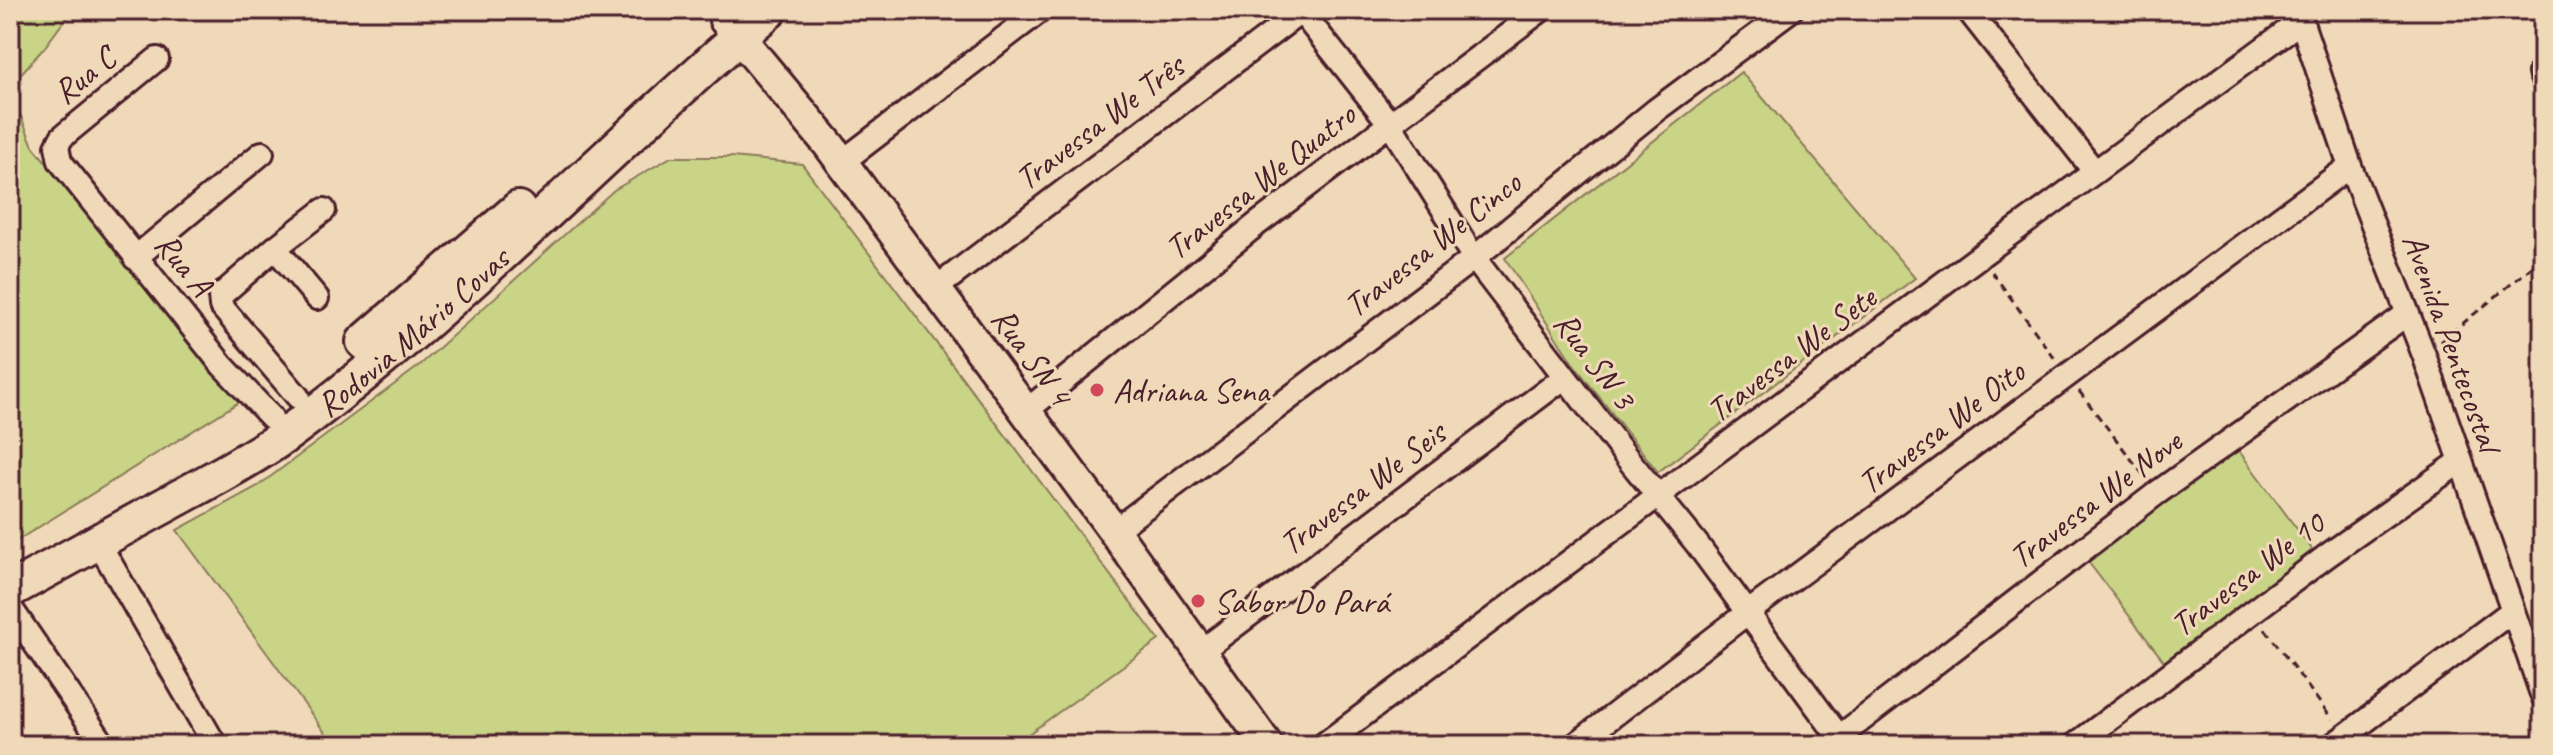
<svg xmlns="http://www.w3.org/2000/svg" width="2553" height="755" viewBox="0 0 2553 755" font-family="Caveat,sans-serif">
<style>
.green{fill:#c9d487;stroke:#8a7a59;stroke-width:2}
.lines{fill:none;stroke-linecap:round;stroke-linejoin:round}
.minor-casing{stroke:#4a1f2b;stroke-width:28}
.secondary-casing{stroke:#4a1f2b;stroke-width:36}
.primary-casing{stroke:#4a1f2b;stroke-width:40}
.path{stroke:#4a1f2b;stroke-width:3;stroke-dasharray:8 6;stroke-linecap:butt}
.minor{stroke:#f0d9b8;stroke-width:22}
.secondary{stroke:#f0d9b8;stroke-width:30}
.primary{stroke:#f0d9b8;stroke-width:34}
.poi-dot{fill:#d1495b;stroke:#f0d9b8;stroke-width:3}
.labels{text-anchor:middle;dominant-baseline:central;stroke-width:6;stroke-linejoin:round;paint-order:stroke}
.street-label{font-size:34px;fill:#4a1f2b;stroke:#f0d9b8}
.poi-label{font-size:34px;fill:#4a1f2b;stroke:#f0d9b8;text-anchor:start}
</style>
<rect width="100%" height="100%" fill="#f0d9b8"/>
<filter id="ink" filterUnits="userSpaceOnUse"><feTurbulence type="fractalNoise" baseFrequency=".0125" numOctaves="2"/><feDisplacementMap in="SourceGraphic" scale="16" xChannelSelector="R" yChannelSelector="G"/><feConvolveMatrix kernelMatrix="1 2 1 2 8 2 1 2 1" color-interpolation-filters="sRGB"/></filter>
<g filter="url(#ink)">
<path class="green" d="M 10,10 L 72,10 L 44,48 L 10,86 Z
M 1741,72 L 1915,278 L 1658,472 L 1572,362 L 1505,258 Z
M 10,90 L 33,146 L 239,402 L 10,545 Z
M 671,157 L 732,157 L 802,164 L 1159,640 L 1013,745 L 334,745 L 177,530 L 258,486 L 419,366 L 614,190 Z
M 2233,443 L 2317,556 L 2169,668 L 2083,555 Z"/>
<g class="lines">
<defs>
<path id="minor" d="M 1300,10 L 1390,124 L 1474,258 L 1628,459 L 1697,544 L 1845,745
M 1968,10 L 2095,172
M 2298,11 L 2350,166 L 2424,355 L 2543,697
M 157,59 L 62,137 L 57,146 L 60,161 L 222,365 L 271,417
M 2543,67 L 2540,73 L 2543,80
M 842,162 L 1041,10
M 275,248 L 317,298
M 135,258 L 262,153
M 936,288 L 1303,10
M 298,397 L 221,306 L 220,296 L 275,248 L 324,210
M 1026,411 L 1257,224 L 1541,10
M 1114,531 L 1474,258 L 1656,110 L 1791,10
M 98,542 L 215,745
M 10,607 L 104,745
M 1200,652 L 1565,377
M 1830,744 L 2157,493 L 2407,314
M 1323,745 L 1980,256 L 2301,21
M 1575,745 L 1747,613 L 2350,166
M 2075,745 L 2328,555 L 2461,461
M 2333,745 L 2512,611"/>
<path id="secondary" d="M 725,20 L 829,145 L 1114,531 L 1267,745"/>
<g id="primary">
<path d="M 364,342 L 518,209"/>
<path id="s1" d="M 10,590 C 67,559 123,528 180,497 C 215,478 251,459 284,436 C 458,309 606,149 770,10"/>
</g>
</defs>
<use href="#minor" class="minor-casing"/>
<use href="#secondary" class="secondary-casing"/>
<use href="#primary" class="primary-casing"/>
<path class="path" d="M 1992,272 L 2055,359
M 2440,342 L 2543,258
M 2079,391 L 2145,477
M 2265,629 L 2332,719"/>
<use href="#minor" class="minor"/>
<use href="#secondary" class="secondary"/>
<use href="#primary" class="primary"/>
</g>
</g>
<g class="poi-dot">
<circle cx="1097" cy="390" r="8"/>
<circle cx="1198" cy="601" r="8"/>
</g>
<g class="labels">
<g class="street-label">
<text transform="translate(84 75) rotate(-39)">Rua C</text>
<text transform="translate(1099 122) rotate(-37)">Travessa We Três</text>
<text transform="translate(1260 181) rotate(-38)">Travessa We Quatro</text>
<text transform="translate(1432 244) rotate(-38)">Travessa We Cinco</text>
<text transform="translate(184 264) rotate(51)">Rua A</text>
<text stroke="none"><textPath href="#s1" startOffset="480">Rodovia Mário Covas</textPath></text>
<text transform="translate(2452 342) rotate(70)">Avenida Pentecostal</text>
<text transform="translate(1791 354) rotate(-37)">Travessa We Sete</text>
<text transform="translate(1032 356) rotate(54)">Rua SN 4</text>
<text transform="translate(1595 360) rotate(53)">Rua SN 3</text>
<text transform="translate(1941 427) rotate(-37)">Travessa We Oito</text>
<text transform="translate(1362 488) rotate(-37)">Travessa We Seis</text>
<text transform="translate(2095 499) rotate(-37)">Travessa We Nove</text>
<text transform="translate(2247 574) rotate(-37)">Travessa We 10</text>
</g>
<g class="poi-label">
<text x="1113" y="390">Adriana Sena</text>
<text x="1214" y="601">Sabor Do Pará</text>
</g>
</g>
<rect width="2553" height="755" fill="none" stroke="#f0d9b8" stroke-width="40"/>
<rect x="20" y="20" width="2513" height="715" fill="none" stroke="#4a1f2b" stroke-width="3" filter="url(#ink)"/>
</svg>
